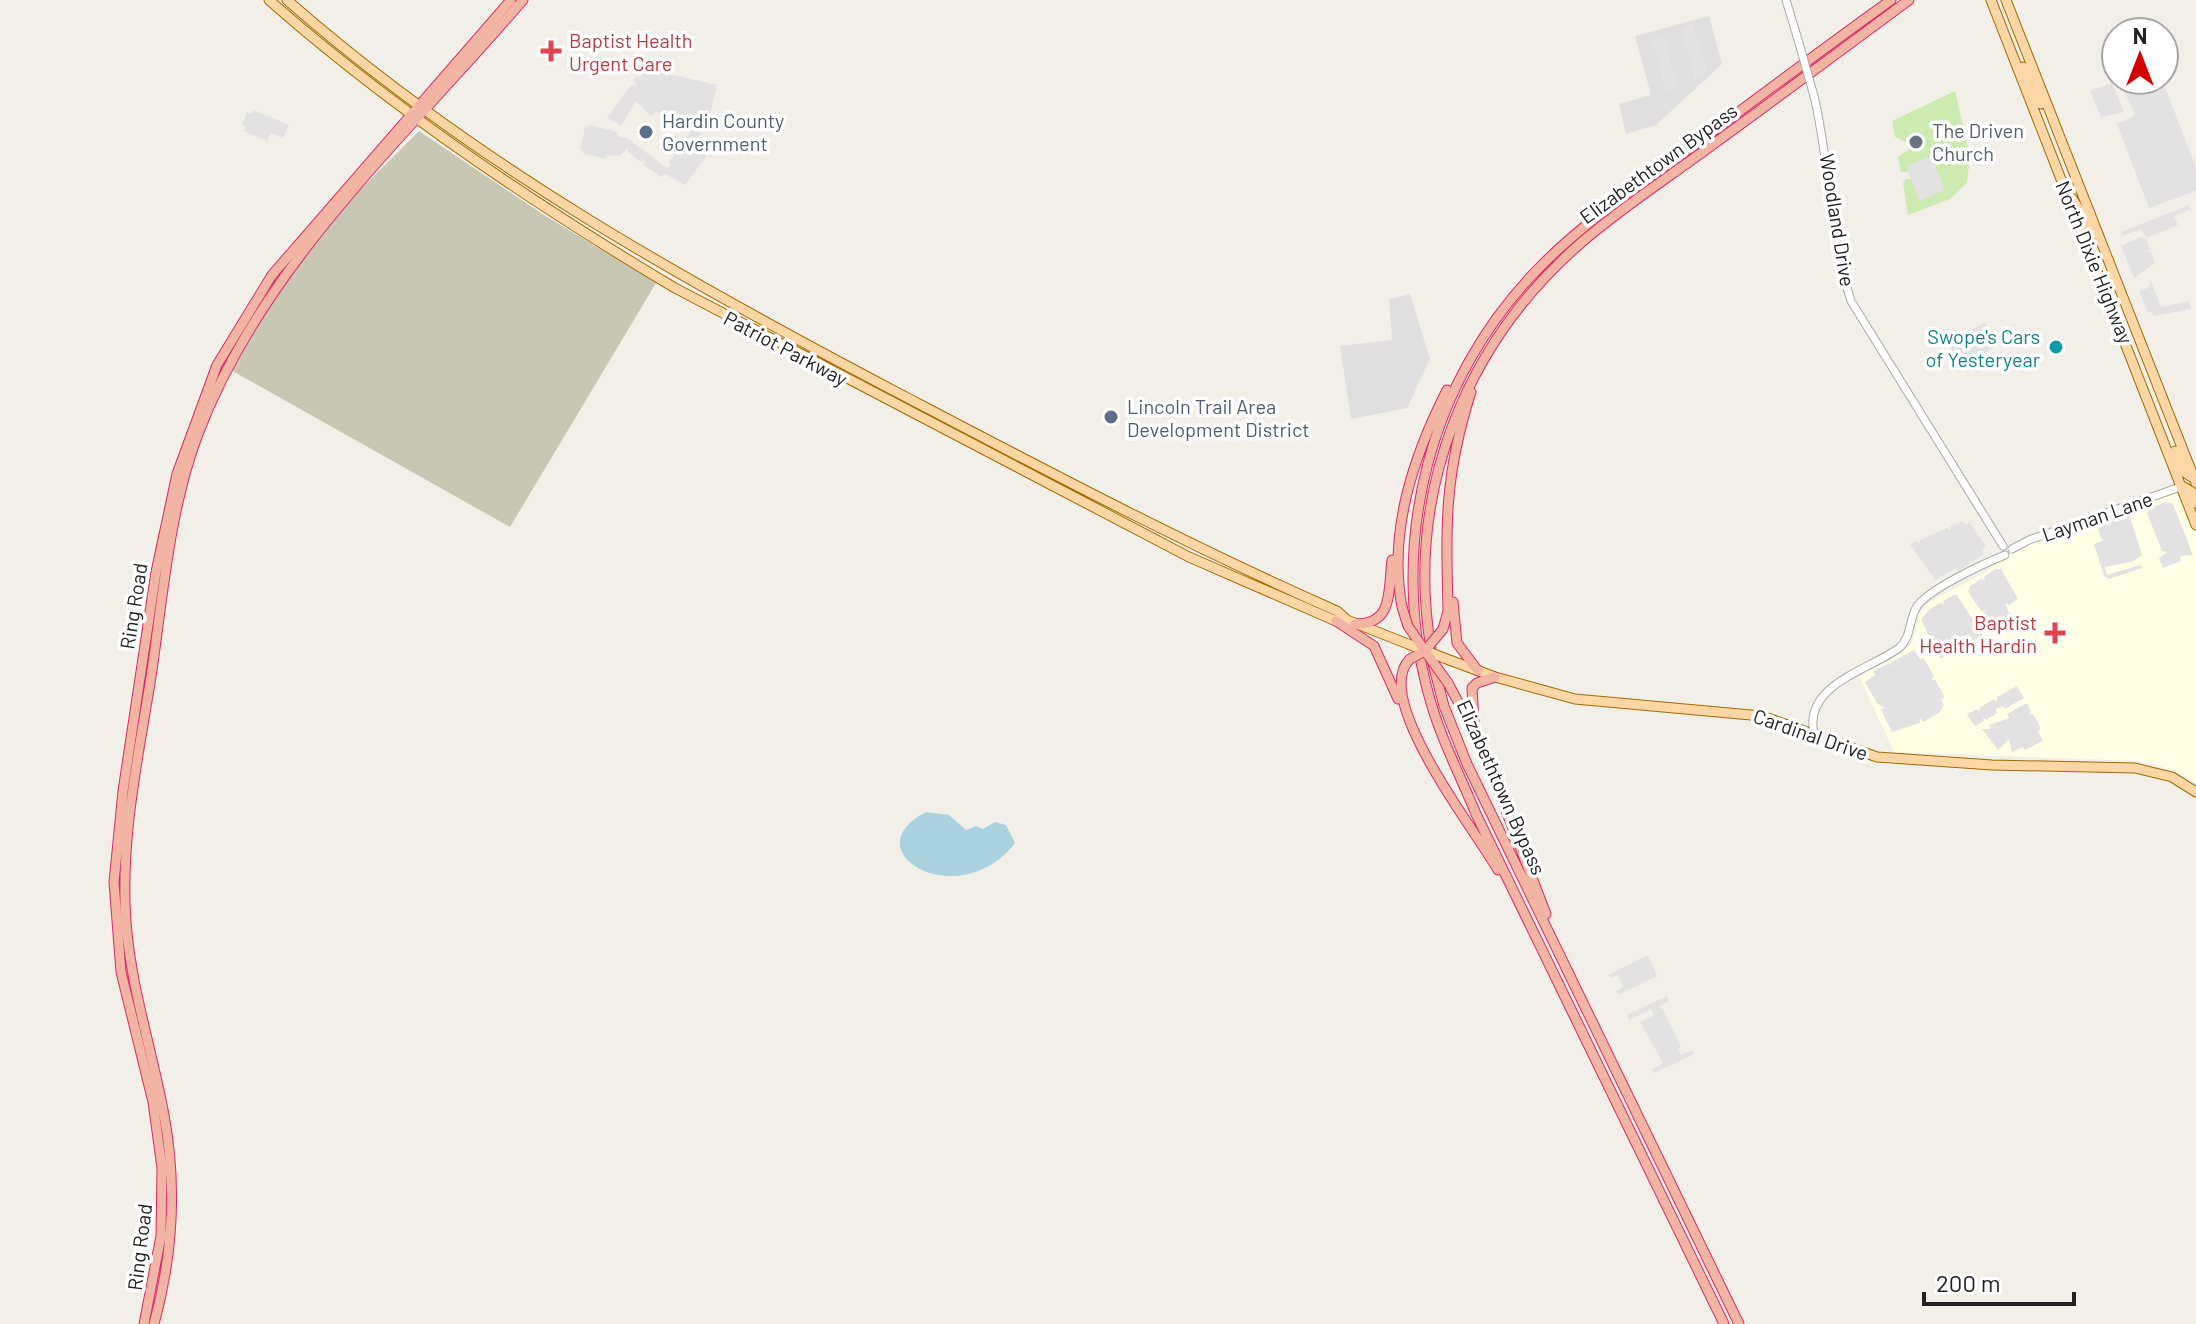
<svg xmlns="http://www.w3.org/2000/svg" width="2196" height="1324" viewBox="0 0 2196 1324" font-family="Barlow,sans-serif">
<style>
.residential{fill:#e0dfdf}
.education{fill:#ffffe5}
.construction{fill:#c7c7b4}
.grass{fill:#cdebb0}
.parking{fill:#e2e2e2}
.water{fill:#aad3df}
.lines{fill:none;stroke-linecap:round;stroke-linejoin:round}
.tertiary-casing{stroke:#a9a9a9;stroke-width:9}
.primary-casing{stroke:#a06b00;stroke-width:11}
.trunk-casing{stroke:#dc2a67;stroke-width:11}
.tertiary{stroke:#fff;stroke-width:7}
.primary{stroke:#fcd6a4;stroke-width:9}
.trunk{stroke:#f2b4a3;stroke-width:9}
.tertiary-bridge-casing{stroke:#a9a9a9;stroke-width:9;stroke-linecap:butt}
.primary-bridge-casing{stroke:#a06b00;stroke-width:11;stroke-linecap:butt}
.trunk-bridge-casing{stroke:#dc2a67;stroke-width:11;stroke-linecap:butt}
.tertiary-bridge{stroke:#fff;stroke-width:7}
.primary-bridge{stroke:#fcd6a4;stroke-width:9}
.trunk-bridge{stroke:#f2b4a3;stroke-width:9}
.health-dot{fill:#e0444e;stroke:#fff;stroke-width:3}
.service-dot{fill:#5c6f8a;stroke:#fff;stroke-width:3}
.worship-dot{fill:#6b7280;stroke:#fff;stroke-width:3}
.culture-dot{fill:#0f9aa8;stroke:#fff;stroke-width:3}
.labels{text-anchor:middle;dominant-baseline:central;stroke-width:7;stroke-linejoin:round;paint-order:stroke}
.health-label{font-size:20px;fill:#be3a42;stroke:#fff;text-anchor:start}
.service-label{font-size:20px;fill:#4e5e75;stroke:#fff;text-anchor:start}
.worship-label{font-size:20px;fill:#5b616d;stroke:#fff;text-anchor:start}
.street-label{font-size:20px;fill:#222;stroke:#fff}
.culture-label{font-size:20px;fill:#0d838f;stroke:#fff;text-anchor:end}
</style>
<rect width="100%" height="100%" fill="#f2efe9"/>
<path class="residential" d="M 1709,16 L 1722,64 L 1656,125 L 1626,134 L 1619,104 L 1651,95 L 1635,36 Z
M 1410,294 L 1430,359 L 1407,408 L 1351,419 L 1340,346 L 1392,340 L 1389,299 Z"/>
<path class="education" d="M 2179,492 L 2196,534 L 2196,783 L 2177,771 L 2138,761 L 1894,752 L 1859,676 L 1901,654 L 1913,641 L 1919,614 L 1929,602 L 1984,573 L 2019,547 Z"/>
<path class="construction" d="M 419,131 L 544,215 L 656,283 L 510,527 L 229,369 L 260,312 L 351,199 Z"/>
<path class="grass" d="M 1955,91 L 1970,157 L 1967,183 L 1950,199 L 1908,215 L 1903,183 L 1906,179 L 1911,179 L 1920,201 L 1906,167 L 1908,172 L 1901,172 L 1898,157 L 1915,145 L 1921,148 L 1926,140 L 1917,132 L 1913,138 L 1906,137 L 1906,142 L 1895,137 L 1892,121 Z"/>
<path class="parking" d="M 1692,23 L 1699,46 L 1695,47 L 1700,49 L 1708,76 L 1695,80 L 1681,30 Z
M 1653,34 L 1654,38 L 1663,36 L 1678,88 L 1666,91 L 1659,66 L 1661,60 L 1657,60 L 1650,35 Z
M 651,67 L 659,68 L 667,77 L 669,74 L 717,85 L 708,123 L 696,140 L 702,152 L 706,152 L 706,157 L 685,185 L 665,174 L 661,177 L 643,164 L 645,160 L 641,162 L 628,152 L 628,147 L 619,156 L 607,155 L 606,159 L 584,154 L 580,148 L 585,128 L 590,125 L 618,132 L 618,136 L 627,138 L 667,168 L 671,166 L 669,162 L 693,129 L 697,131 L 698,123 L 694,126 L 684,123 L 684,119 L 675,116 L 673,120 L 669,115 L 656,112 L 651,117 L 636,101 L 621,126 L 607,118 L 631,85 L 637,86 L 634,80 L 638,76 L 642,77 L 643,71 Z
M 2120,80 L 2162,80 L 2196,167 L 2196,191 L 2149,208 L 2117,124 L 2133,117 L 2135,113 L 2125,94 L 2127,86 Z
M 2112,83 L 2124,112 L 2101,117 L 2090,91 Z
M 253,110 L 289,125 L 283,138 L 271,133 L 267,141 L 244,131 L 246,127 L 242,125 L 247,112 L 252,114 Z
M 1931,156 L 1945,190 L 1919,201 L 1906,166 Z
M 2189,205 L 2191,209 L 2174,216 L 2178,225 L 2146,238 L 2142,229 L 2122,236 L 2121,232 Z
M 2141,237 L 2146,239 L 2150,250 L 2146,252 L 2151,252 L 2155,263 L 2134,278 L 2121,246 Z
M 2151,281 L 2161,307 L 2189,301 L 2192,309 L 2154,316 L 2152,312 L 2148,313 L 2139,291 L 2148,288 Z
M 1985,322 L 1998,345 L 1962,367 L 1953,354 L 1945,358 L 1943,355 L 1951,350 L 1948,345 Z
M 2167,502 L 2173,504 L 2193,555 L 2180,556 L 2181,561 L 2163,568 L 2159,558 L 2167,552 L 2162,551 L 2147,513 L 2150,508 Z
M 2123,512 L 2129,514 L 2142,555 L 2134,561 L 2105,567 L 2107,575 L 2140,565 L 2142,568 L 2109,579 L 2104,576 L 2094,544 L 2102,541 L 2097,525 L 2106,524 L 2104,518 Z
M 1962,521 L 1965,525 L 1970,523 L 1978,535 L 1975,538 L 1979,536 L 1986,546 L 1982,549 L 1984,554 L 1972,562 L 1969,559 L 1971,563 L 1959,571 L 1956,568 L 1935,580 L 1910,544 L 1917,541 L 1920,544 L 1920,540 L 1933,534 L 1935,537 L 1935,533 L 1947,528 L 1950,531 L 1950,527 Z
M 1995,569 L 2001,569 L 2018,599 L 2009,605 L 2005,603 L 2013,623 L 1997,633 L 1992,626 L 1994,623 L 1990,625 L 1982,612 L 1985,610 L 1981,611 L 1968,592 L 1970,586 L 1982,578 L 1985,581 L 1984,577 Z
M 1956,594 L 1983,635 L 1940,659 L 1935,650 L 1938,648 L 1934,640 L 1931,641 L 1921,619 L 1930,609 L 1941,603 L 1944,605 L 1943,601 Z
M 1914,650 L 1920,659 L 1924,658 L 1934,677 L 1931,680 L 1935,680 L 1945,697 L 1941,699 L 1944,705 L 1939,713 L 1923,722 L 1920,718 L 1920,723 L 1892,732 L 1881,710 L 1884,708 L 1877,703 L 1865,682 L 1875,675 L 1873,671 L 1889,663 L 1891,666 L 1891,662 Z
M 2017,686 L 2024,698 L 2005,709 L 2003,706 L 1996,709 L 1997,713 L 1986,720 L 1983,717 L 1984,721 L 1975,726 L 1969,718 L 1967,714 L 1977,709 L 1980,712 L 1979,708 L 1994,699 L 1997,702 L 1997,697 Z
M 2027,703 L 2031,711 L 2029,715 L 2033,714 L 2041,728 L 2038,731 L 2043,741 L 2025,750 L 2023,747 L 2012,752 L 2009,739 L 1998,750 L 1982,729 L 1990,729 L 1989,725 L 2009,718 L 2007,714 Z
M 1648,955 L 1657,976 L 1618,995 L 1616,991 L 1623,987 L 1618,975 L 1610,978 L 1608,975 Z
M 1667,996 L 1669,1001 L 1658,1007 L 1663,1009 L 1681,1047 L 1678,1049 L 1681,1055 L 1692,1050 L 1694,1054 L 1654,1073 L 1652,1069 L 1663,1063 L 1640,1022 L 1654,1015 L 1651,1009 L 1629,1020 L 1627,1015 Z"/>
<path class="water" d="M 926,812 L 949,815 L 966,830 L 976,826 L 983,829 L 995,822 L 1006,825 L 1015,843 C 959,916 850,851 926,812 Z"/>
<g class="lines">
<defs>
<path id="tertiary" d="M 1786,0 L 1799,43
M 1814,96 C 1830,163 1830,235 1851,301 L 2003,546
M 2012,549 L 2029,540 L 2183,486
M 1814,733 C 1803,685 1869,670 1899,648 C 1911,638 1909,621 1916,608 C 1926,590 1985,563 2005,555"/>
<path id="primary" d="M 269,0 C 394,110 532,203 675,288 L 1189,557 L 1336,621 L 1347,620 L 1408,644
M 287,0 C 474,164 685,281 904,396 C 1047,471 1189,546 1337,611 L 1347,620
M 1991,0 L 2196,525
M 2006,0 L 2196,483
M 2023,67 L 2041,104
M 2072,198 L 2089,226
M 2175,451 L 2184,472 L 2193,478
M 2184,487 L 2192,492 L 2196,503
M 1444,658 L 1495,677 L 1575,699 L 1762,716 L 1877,757 L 1992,765 L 2135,768 L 2172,777 L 2196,792"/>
<path id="trunk" d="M 1453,602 L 1457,643 L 1478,671
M 1402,607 C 1388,532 1413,457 1447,390
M 1336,621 L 1374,646 L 1398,699
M 1355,624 C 1394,625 1388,590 1392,560
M 1443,629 L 1448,611 C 1446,524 1444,477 1471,392
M 1431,649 C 1405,494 1464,344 1582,242 C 1620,209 1663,181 1704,151 C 1773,101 1841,50 1909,0
M 1410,659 C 1370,698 1477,832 1498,870
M 1433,664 L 1444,706 L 1467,764 L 1739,1324
M 1448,683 L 1480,743 L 1546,914
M 1474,721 L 1472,688 L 1477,683 L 1495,677
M 144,1324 L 161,1236 L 162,1168 L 153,1102 L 121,972 L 114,882 L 123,791 L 156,572 L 177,474 L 217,365 L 272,275 L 511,0
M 154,1324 C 173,1255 177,1185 164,1115 C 152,1050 131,988 126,922 C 120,840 138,758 151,677 C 163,596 169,511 198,434 C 263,263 406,137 523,0
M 1724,1324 L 1476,814 C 1460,775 1440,737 1429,696 C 1387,544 1429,379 1540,267 C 1588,218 1647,180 1701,140 C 1764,93 1827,46 1891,0"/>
</defs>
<use href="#tertiary" class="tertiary-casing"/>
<use href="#primary" class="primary-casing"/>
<use href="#trunk" class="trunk-casing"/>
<use href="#tertiary" class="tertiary"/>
<use href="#primary" class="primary"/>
<use href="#trunk" class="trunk"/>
<defs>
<path id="tertiary-bridge" d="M 1799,43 L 1814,96"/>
<path id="primary-bridge" d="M 1408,644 L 1444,658"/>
<path id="trunk-bridge" d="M 1402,607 L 1408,626 L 1425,651 L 1443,629
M 1410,659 L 1425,651 L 1448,683"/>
</defs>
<use href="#tertiary-bridge" class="tertiary-bridge-casing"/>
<use href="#primary-bridge" class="primary-bridge-casing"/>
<use href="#trunk-bridge" class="trunk-bridge-casing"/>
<use href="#tertiary-bridge" class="tertiary-bridge"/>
<use href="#primary-bridge" class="primary-bridge"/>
<use href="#trunk-bridge" class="trunk-bridge"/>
</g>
<g class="health-dot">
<path d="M547 39h8v8h8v8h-8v8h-8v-8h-8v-8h8z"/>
<path d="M2051 621h8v8h8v8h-8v8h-8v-8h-8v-8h8z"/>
</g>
<g class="service-dot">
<circle cx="646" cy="132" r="8"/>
<circle cx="1111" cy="417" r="8"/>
</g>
<circle class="worship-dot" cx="1916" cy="142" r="8"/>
<circle class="culture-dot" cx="2056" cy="347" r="8"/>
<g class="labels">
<g class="health-label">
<text x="569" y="40">Baptist Health<tspan x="569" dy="23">Urgent Care</tspan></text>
<text x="2037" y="622" text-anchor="end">Baptist<tspan x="2037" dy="23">Health Hardin</tspan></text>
</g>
<g class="service-label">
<text x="662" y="120">Hardin County<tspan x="662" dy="23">Government</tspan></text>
<text x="1127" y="406">Lincoln Trail Area<tspan x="1127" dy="23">Development District</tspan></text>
</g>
<g class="worship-label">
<text x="1932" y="130">The Driven<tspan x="1932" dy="23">Church</tspan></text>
</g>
<g class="street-label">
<text transform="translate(1658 163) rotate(-36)">Elizabethtown Bypass</text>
<text transform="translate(1838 220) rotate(81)">Woodland Drive</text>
<text transform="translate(2095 262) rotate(68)">North Dixie Highway</text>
<text transform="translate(786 348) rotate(28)">Patriot Parkway</text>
<text transform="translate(2097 516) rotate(-19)">Layman Lane</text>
<text transform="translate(133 606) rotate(-81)">Ring Road</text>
<text transform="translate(1811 734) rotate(19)">Cardinal Drive</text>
<text transform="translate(1502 787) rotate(66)">Elizabethtown Bypass</text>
<text transform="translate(139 1247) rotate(-83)">Ring Road</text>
</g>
<g class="culture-label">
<text x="2040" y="336">Swope's Cars<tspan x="2040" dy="23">of Yesteryear</tspan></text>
</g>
</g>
<g transform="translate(2140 56)"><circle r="38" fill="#ffffff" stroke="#a7a7a7" stroke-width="2"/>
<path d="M0-6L14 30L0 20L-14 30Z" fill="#d40000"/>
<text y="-12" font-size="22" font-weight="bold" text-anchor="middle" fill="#222222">N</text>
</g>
<path d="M1924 1292v12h150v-12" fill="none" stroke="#222222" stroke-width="4"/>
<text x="1936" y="1292" font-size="24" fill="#222222" stroke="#ffffff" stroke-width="6" paint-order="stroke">200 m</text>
</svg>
